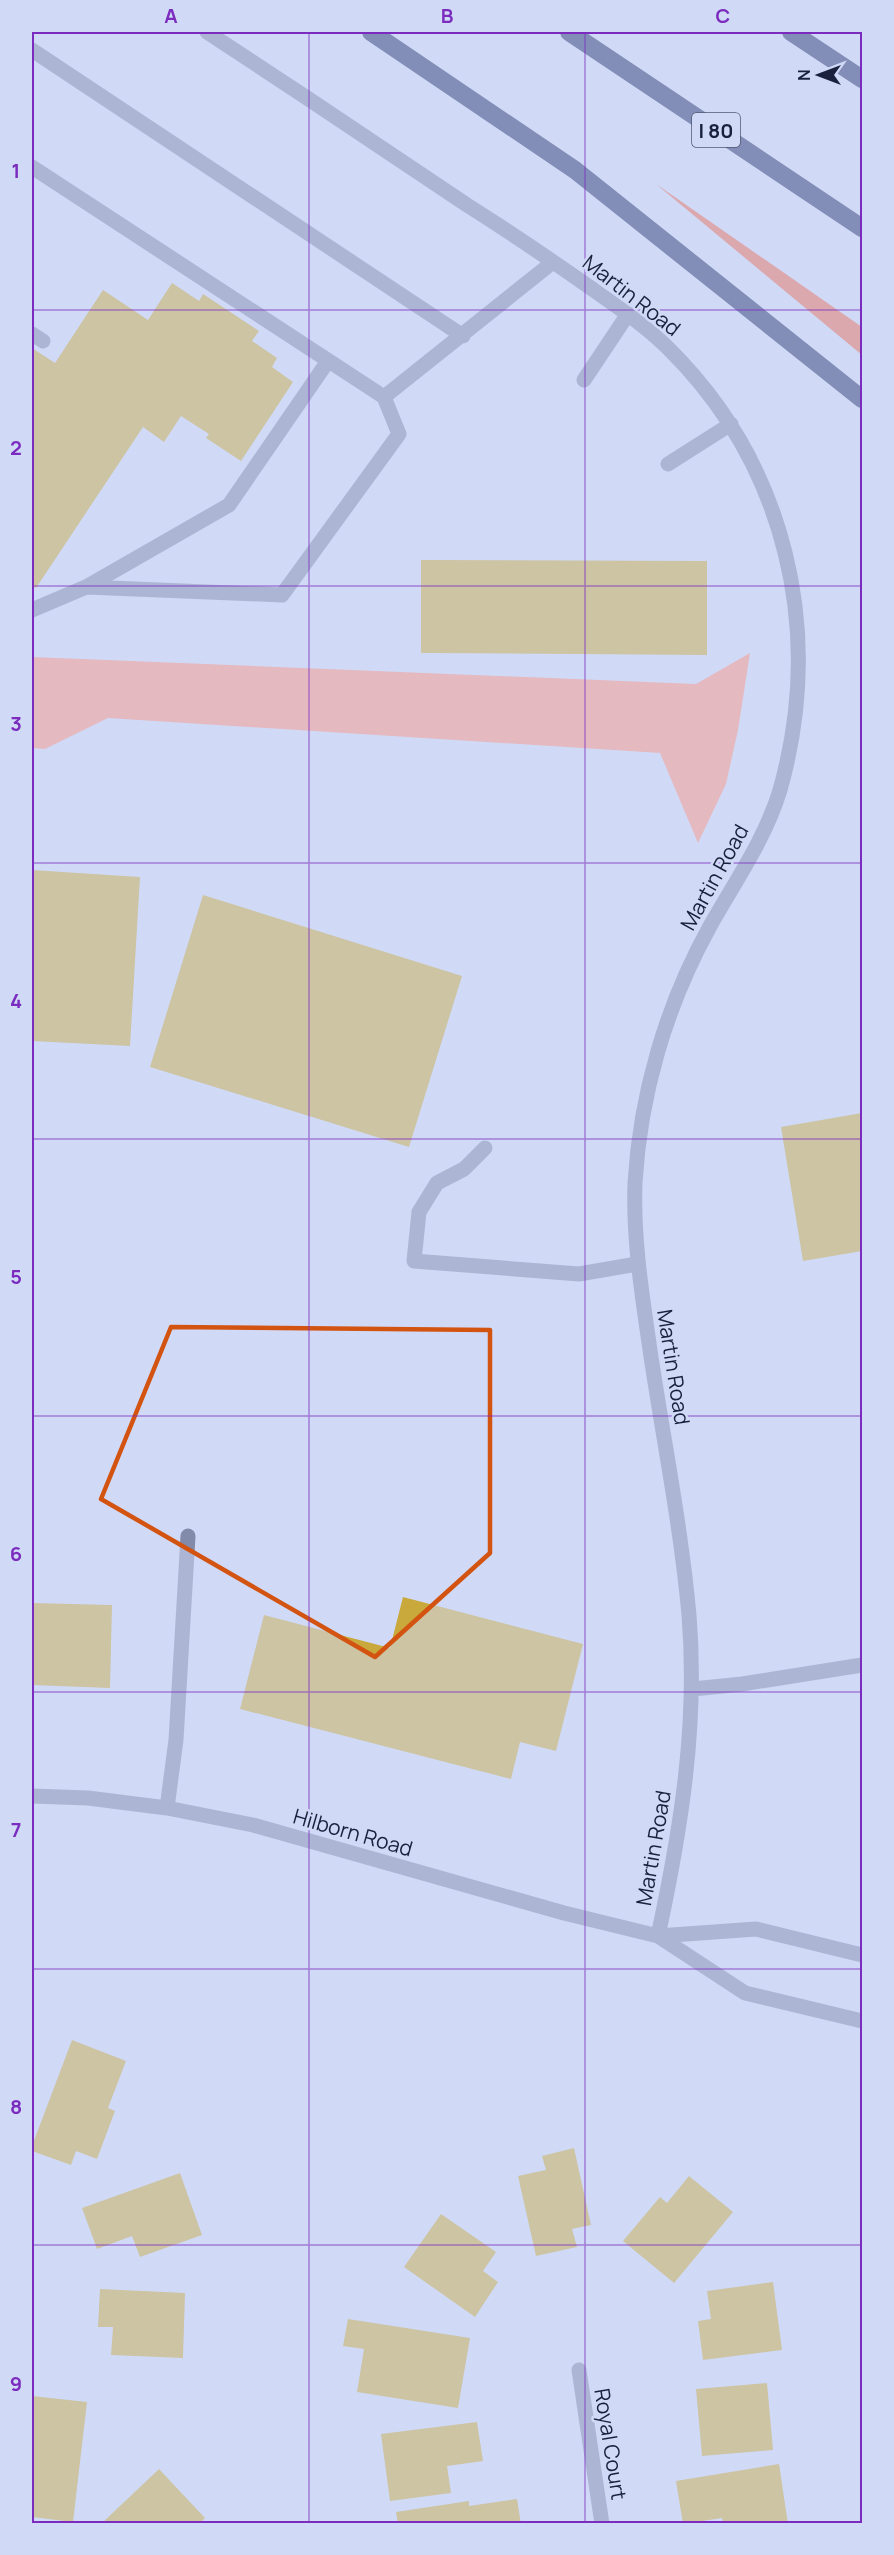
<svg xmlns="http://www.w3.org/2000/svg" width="894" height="2555" viewBox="0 0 894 2555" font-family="Manrope,sans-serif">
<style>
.green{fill:#fd917d}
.forest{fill:#e96a54}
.building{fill:#c9a83c}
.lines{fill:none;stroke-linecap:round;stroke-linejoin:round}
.minor{stroke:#828ba9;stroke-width:15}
.highway{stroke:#25306a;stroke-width:18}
.marked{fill:none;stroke:#d35311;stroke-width:4.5;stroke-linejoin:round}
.grid{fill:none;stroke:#7b2cbf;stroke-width:1.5;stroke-opacity:0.55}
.labels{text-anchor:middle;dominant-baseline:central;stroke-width:5;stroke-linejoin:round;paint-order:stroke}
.shield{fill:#d0daf7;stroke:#515874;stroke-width:1.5}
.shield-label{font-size:20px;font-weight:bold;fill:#1a213c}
.street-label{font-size:21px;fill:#1a213c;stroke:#d0daf7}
.neatline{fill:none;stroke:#7b2cbf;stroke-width:2}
.grid-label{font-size:20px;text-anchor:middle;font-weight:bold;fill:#7b2cbf}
</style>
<rect width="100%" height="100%" fill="#d0daf7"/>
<path class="green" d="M 750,653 L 738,730 L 726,784 L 698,843 L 660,753 L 108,718 L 45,749 L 32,748 L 32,657 L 696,684 Z"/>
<path class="forest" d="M 656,184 L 862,327 L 862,355 Z"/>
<path class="building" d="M 172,283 L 199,301 L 203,294 L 259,331 L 252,341 L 277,358 L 272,367 L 293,382 L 241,461 L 206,438 L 209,434 L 181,416 L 164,442 L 143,427 L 36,588 L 32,585 L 32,348 L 55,363 L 103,290 L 148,320 Z
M 421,560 L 707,561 L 707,655 L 421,653 Z
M 32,870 L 140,877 L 130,1046 L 32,1041 Z
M 203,895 L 462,976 L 409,1147 L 150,1067 Z
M 862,1113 L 862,1251 L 803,1261 L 781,1127 Z
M 403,1597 L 583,1644 L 556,1751 L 520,1742 L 511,1779 L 240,1709 L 264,1615 L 390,1648 Z
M 32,1603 L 112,1605 L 110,1688 L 32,1685 Z
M 72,2040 L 126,2061 L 108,2108 L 115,2111 L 97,2159 L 76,2151 L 71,2165 L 32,2151 L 32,2146 Z
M 574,2148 L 591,2225 L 572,2229 L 577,2247 L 536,2256 L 518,2176 L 546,2170 L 542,2156 Z
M 180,2173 L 202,2235 L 140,2257 L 132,2236 L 97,2249 L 82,2208 Z
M 689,2176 L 733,2212 L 674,2283 L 623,2241 L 660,2197 L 667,2203 Z
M 441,2214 L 496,2252 L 483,2271 L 498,2282 L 475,2317 L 404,2267 Z
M 773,2282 L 782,2350 L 703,2360 L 698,2321 L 711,2319 L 707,2291 Z
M 100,2289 L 185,2293 L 183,2358 L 111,2355 L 113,2327 L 98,2327 Z
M 348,2319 L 470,2338 L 458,2408 L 357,2392 L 364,2349 L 343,2346 Z
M 767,2383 L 773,2450 L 702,2456 L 696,2389 Z
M 32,2396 L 87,2402 L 73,2522 L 32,2517 Z
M 477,2422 L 483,2461 L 447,2466 L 451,2493 L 390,2501 L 381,2434 Z
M 779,2464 L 788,2524 L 723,2524 L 722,2518 L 683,2524 L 676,2481 Z
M 159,2469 L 205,2518 L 199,2524 L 101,2524 Z
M 517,2499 L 521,2524 L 398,2524 L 396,2512 L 469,2501 L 469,2506 Z"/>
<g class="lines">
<path class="minor" d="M 207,32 C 294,89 381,147 467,205 C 508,231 548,258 588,286 C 615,305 643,324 667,347 C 786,464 825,630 780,790 C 765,840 734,883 709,928 C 666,1006 640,1095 635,1183 C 633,1240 642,1294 650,1350 C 663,1438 681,1526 689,1615 C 698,1724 681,1829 658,1936
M 32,50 L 463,336
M 32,167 L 384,397 L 553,262
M 32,334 L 43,341
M 584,380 L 628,314
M 668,464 L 731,424
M 86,587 L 282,595 L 399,434 L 384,397
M 32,610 L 86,587 L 229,505 L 328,361
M 485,1148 L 464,1169 L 437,1183 L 419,1212 L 414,1261 L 579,1274 L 637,1264
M 693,1689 L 742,1684 L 862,1665
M 32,1796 L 88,1798 L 167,1808 L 253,1825 L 564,1913 L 658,1936 L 756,1929 L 862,1955
M 167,1808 L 176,1740 L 188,1536
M 658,1936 L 745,1993 L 862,2021
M 579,2370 L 602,2524"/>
<path class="highway" d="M 371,32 L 575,170 L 862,399
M 569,32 L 862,228
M 791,32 L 862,79"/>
</g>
<path d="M0 0H894V2555H0ZM 171,1327 L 490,1330 L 490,1553 L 375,1657 L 101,1499 Z" fill="#d0daf7" fill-opacity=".55" fill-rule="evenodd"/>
<path class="marked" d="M 171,1327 L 490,1330 L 490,1553 L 375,1657 L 101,1499 Z"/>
<path class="grid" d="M 309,32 L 309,2524M 585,32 L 585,2524M 32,310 L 862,310M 32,586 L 862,586M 32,863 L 862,863M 32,1139 L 862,1139M 32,1416 L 862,1416M 32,1692 L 862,1692M 32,1969 L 862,1969M 32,2245 L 862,2245"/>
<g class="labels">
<rect class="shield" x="692" y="113" width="48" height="34" rx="4.5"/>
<g class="shield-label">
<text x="716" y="130">I 80</text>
</g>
<g class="street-label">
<text transform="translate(632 295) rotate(38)">Martin Road</text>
<text transform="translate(714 877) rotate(-61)">Martin Road</text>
<text transform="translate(674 1367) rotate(81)">Martin Road</text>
<text transform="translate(353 1832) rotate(16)">Hilborn Road</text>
<text transform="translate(653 1848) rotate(-80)">Martin Road</text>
<text transform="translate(611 2444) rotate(81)">Royal Court</text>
</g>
</g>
<rect width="894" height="2555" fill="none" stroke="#d0daf7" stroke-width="66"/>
<g transform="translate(819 75) rotate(270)" stroke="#d0daf7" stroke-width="4.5" paint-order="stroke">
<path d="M0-4.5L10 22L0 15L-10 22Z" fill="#1a213c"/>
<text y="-9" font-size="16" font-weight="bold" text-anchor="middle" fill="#1a213c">N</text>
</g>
<rect x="33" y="33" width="828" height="2489" class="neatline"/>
<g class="grid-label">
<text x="171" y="23">A</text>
<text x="447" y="23">B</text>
<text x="723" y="23">C</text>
<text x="16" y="178">1</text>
<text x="16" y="455">2</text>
<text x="16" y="731">3</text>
<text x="16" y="1008">4</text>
<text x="16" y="1284">5</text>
<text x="16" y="1561">6</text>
<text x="16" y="1837">7</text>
<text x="16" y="2114">8</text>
<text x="16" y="2391">9</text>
</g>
</svg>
